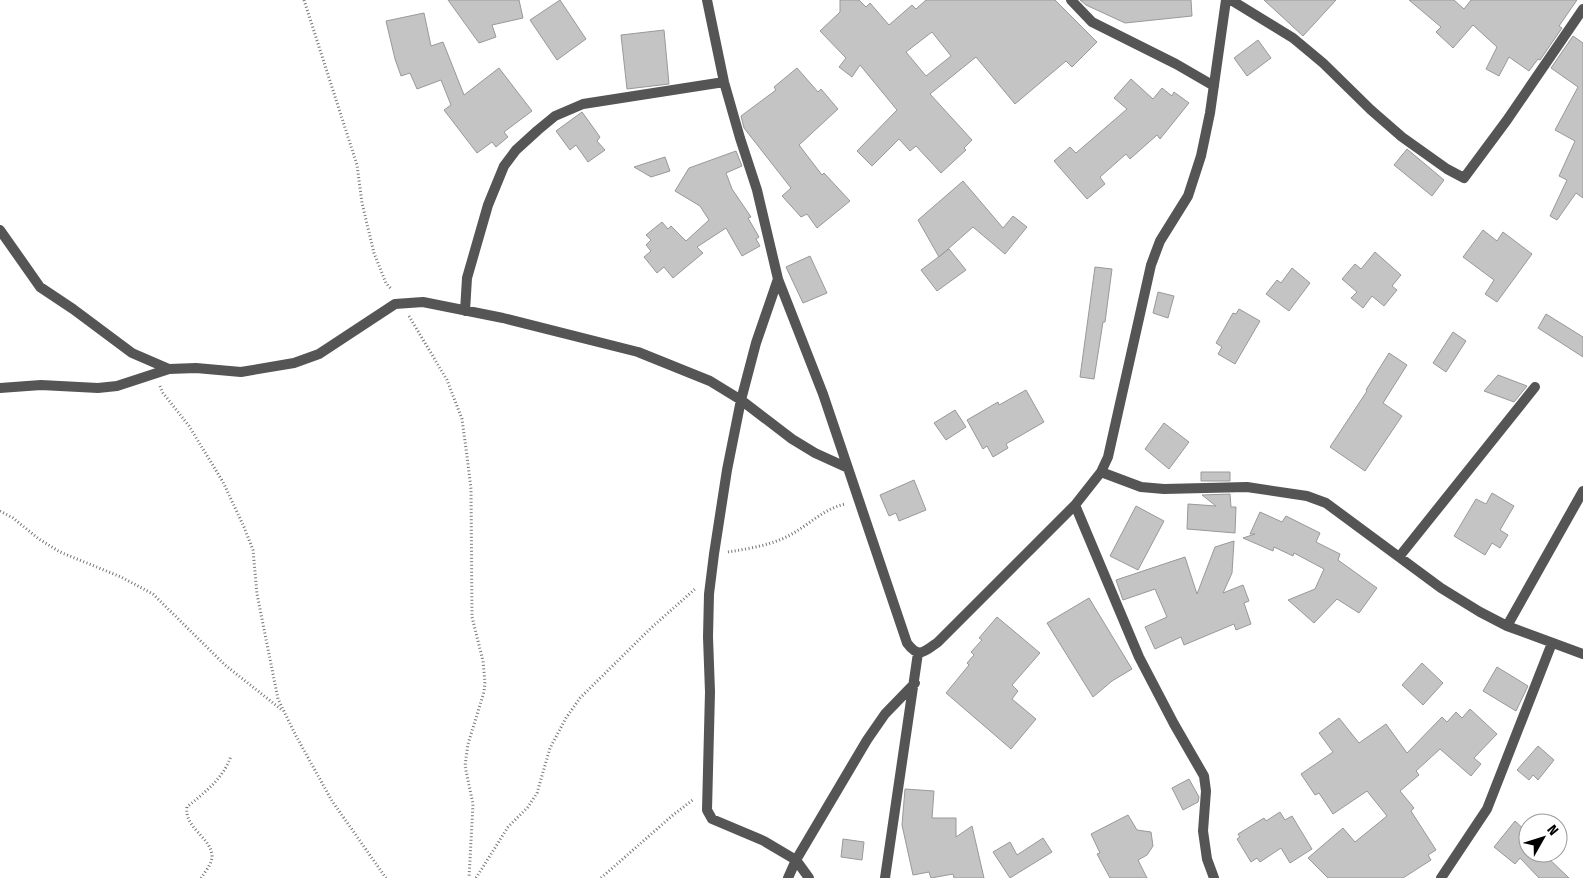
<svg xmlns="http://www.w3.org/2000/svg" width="1583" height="878" viewBox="0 0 1583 878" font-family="'Fira Sans Condensed',sans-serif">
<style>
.building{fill:#c4c4c4;stroke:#999;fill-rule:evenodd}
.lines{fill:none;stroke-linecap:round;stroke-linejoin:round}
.path{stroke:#777;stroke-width:3;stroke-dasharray:1 2.5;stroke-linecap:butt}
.street{stroke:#555;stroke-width:10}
</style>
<rect width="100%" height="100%" fill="#fff"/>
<path class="building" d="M 448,0 L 519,0 L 523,18 L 492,25 L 496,37 L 479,43 Z
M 560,0 L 586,39 L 557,60 L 530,20 Z
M 840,0 L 859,0 L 866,7 L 870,3 L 889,25 L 912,5 L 916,9 L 926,0 L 1055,0 L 1097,42 L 1072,67 L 1066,61 L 1015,104 L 976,57 L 930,94 L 972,140 L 964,148 L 966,150 L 941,173 L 916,146 L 910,151 L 899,139 L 872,166 L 857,151 L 897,110 L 860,65 L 852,77 L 839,67 L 846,58 L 820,31 L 840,12 ZM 932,32 L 951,56 L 926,76 L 906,52 Z
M 1080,0 L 1191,0 L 1192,16 L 1125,23 L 1086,5 Z
M 1264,0 L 1336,0 L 1303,36 Z
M 1409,0 L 1454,0 L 1464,9 L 1471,0 L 1577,0 L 1559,26 L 1562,28 L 1540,60 L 1538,59 L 1529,71 L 1509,57 L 1499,76 L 1486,69 L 1497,47 L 1473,25 L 1453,48 L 1436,32 L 1441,27 Z
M 424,13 L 431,46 L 443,42 L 464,95 L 499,68 L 532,111 L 504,132 L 508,137 L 496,147 L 492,142 L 477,153 L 444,110 L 451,105 L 441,80 L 417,89 L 410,73 L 401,76 L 395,59 L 386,21 Z
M 664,30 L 669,84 L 627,89 L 621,35 Z
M 1573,36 L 1583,43 L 1583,198 L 1576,193 L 1557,220 L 1550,216 L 1567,180 L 1559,176 L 1575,141 L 1555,130 L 1578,87 L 1551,68 Z
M 1258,40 L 1271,58 L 1247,76 L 1234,58 Z
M 797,68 L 818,92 L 821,89 L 838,109 L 799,145 L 822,175 L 824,173 L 850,201 L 817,228 L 807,214 L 801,217 L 782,196 L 791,188 L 744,128 L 741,116 L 776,90 L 774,87 Z
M 1131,79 L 1153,99 L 1162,88 L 1172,96 L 1174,92 L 1189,103 L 1160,139 L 1157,135 L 1130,159 L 1126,154 L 1100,177 L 1105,184 L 1087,199 L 1054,161 L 1070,147 L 1076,153 L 1127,109 L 1114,98 Z
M 582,112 L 600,137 L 597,141 L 605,150 L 588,162 L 576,145 L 570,150 L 556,131 Z
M 1407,149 L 1444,180 L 1432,196 L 1394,165 Z
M 736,151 L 742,166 L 726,173 L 732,189 L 751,217 L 748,218 L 759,237 L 756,239 L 760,246 L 742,256 L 726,228 L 697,247 L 703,253 L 673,278 L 664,267 L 657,273 L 644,257 L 651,251 L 646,245 L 651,240 L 646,235 L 662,222 L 668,229 L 671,226 L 686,241 L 709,220 L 700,206 L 675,191 L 689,168 Z
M 665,157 L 670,171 L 651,177 L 634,167 Z
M 963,181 L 1003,228 L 1013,216 L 1027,227 L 1005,254 L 973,227 L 939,257 L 918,220 Z
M 1483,230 L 1497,241 L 1503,232 L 1532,254 L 1497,302 L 1485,294 L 1494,280 L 1463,257 Z
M 949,249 L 966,270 L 937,291 L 921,270 Z
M 1375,252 L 1401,275 L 1392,286 L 1397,290 L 1384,306 L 1372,296 L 1363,308 L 1351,298 L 1357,292 L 1342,279 L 1355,264 L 1361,269 Z
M 810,256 L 827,293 L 803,303 L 786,267 Z
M 1095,267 L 1112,269 L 1105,322 L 1103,322 L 1094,379 L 1080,377 Z
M 1292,268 L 1310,283 L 1289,311 L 1266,294 L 1277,280 L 1281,283 Z
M 1158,292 L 1174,296 L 1168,318 L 1153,313 Z
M 1239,309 L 1260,321 L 1235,364 L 1218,354 L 1222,347 L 1216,343 L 1233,313 L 1236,314 Z
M 1546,314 L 1583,337 L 1583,357 L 1538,328 Z
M 1453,332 L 1466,341 L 1446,372 L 1433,363 Z
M 1389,353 L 1407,365 L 1383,403 L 1402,416 L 1365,471 L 1330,447 L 1367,391 L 1366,390 Z
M 1498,375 L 1527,386 L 1514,402 L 1484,391 Z
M 1026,390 L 1044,422 L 1006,444 L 1008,448 L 993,457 L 987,446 L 983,449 L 967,420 L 998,402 L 999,405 Z
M 955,410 L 966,427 L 946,440 L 934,423 Z
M 1164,423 L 1189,442 L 1169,469 L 1145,449 Z
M 1201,472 L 1230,472 L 1230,481 L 1201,481 Z
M 914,480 L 926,510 L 899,521 L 896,513 L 889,516 L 880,495 Z
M 1492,493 L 1514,506 L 1500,530 L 1508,535 L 1500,548 L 1492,543 L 1485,555 L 1454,536 L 1476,499 L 1486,504 Z
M 1230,494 L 1231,507 L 1236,507 L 1235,533 L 1187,529 L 1188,504 L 1216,506 L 1202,495 Z
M 1136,506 L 1164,521 L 1138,570 L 1110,556 Z
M 1260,512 L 1282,522 L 1286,516 L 1320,533 L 1316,542 L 1340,554 L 1338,560 L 1377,588 L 1359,613 L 1337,599 L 1314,623 L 1288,600 L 1315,589 L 1324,569 L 1294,553 L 1293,556 L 1274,547 L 1273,551 L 1243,538 L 1255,534 L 1250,534 Z
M 1234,541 L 1232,573 L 1223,593 L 1243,585 L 1249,601 L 1244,603 L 1251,624 L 1236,630 L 1234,624 L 1184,645 L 1181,637 L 1155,649 L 1145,627 L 1167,617 L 1155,589 L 1123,600 L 1116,580 L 1185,557 L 1197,594 L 1215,547 Z
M 1089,598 L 1132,669 L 1112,681 L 1093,697 L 1047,623 Z
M 997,617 L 1040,653 L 1012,685 L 1018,691 L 1012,699 L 1036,719 L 1011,749 L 946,693 L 969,665 L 967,663 L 974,655 L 971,652 L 982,640 L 979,638 Z
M 1422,663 L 1443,683 L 1423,705 L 1402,685 Z
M 1497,667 L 1528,686 L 1516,711 L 1483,691 Z
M 1470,709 L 1497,734 L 1474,758 L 1481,764 L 1471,776 L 1440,749 L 1416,771 L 1419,775 L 1400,791 L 1414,808 L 1411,811 L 1436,850 L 1428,855 L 1431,860 L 1403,878 L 1328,878 L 1308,858 L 1343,828 L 1355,842 L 1387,816 L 1367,791 L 1333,814 L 1319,793 L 1315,795 L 1301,774 L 1333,752 L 1319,733 L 1339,718 L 1359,743 L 1386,724 L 1407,753 L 1442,717 L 1447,722 L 1456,712 L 1462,718 Z
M 1538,746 L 1554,760 L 1538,780 L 1533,775 L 1529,780 L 1517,770 Z
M 1189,779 L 1199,797 L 1198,802 L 1183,810 L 1172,788 Z
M 905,789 L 934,791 L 932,818 L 956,818 L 956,837 L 972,826 L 984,878 L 954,878 L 953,874 L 931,878 L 929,872 L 913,875 L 902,825 Z
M 1280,812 L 1285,820 L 1292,816 L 1312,849 L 1290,863 L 1281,848 L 1260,862 L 1257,858 L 1251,862 L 1237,839 L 1240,837 L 1238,834 L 1264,818 L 1266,821 Z
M 1128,815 L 1137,830 L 1151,832 L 1153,846 L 1147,855 L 1138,860 L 1147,878 L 1110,878 L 1097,854 L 1100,853 L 1091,834 Z
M 1515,821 L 1528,833 L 1528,853 L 1543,853 L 1569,878 L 1539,878 L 1520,858 L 1515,864 L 1494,847 Z
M 1043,838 L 1052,852 L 1010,878 L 993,852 L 1010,842 L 1017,855 Z
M 843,839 L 864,842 L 862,860 L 841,857 Z"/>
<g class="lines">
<path class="path" d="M 304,0 L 357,165 L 362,203 L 374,253 L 386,283 L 392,290
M 409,316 L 447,380 L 462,419 L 467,456 L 471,489 L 472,617 L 483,661 L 485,682 L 484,692 L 468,744 L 465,766 L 473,804 L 469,878
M 160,386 L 163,393 L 189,426 L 223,482 L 244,527 L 253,550 L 257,594 L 278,699 L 295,734 L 332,801 L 386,878
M 0,511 L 13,518 L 39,539 L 60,552 L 121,577 L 153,594 L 225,665 L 282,710
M 728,552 C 746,549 767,546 784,538 C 805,529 822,509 845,504
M 201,878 C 205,872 212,864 212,856 C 211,837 184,828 187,807 C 205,792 223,779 231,756
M 476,878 L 508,827 L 528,807 L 537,793 L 550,748 L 566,718 L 580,698 L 651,628 L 695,589
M 601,878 L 673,815 L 694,799"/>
<path class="street" d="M 707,0 L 724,82 L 740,138 L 757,190 L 778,279 L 823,394 L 907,643 C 919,659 924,652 938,642 L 1075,505 L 1101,472 L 1108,457 L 1151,265 L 1160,241 L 1188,196 L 1201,156 L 1210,113 L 1226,0
M 1071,0 L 1092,22 L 1176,64 L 1214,86
M 1231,0 L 1293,38 L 1323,63 L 1371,110 L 1402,137 L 1447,169 L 1464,178 L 1507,120 L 1583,9
M 0,230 L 40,287 L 73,309 L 132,353 L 169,369
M 778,279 L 756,343 L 741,400 L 727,470 L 714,554 L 709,594 L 708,637 L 710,692 L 707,810 L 712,819 L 764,841 L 796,860 L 809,878
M 465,311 L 467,278 L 488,205 L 504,166 L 516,150 L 538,130 L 555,116 L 583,104 L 724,82
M 0,388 L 41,385 L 98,388 L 117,386 L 169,369 L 196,368 L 241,372 L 294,363 L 319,354 L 395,304 L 423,302 L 503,318 L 638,352 L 710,381 L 741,400 L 792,439 L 815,453 L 848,468
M 1101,472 L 1141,487 L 1164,489 L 1247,487 L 1307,496 L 1326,503 L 1441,588 L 1480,612 L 1507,626 L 1583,654
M 1075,505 L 1139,657 L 1174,724 L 1204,776 L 1206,791 L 1203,831 L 1207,859 L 1214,878
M 1399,557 L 1535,387
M 1507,626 L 1583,491
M 788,878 L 796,860 L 867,740 L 885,714 L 915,683
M 885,878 L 918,653
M 1441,878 L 1487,809 L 1552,643"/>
</g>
<g transform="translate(1543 838) rotate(51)"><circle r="24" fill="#ffffff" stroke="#999999"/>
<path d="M0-4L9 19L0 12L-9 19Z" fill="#000000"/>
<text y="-8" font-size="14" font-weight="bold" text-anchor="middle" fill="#000000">N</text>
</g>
</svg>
